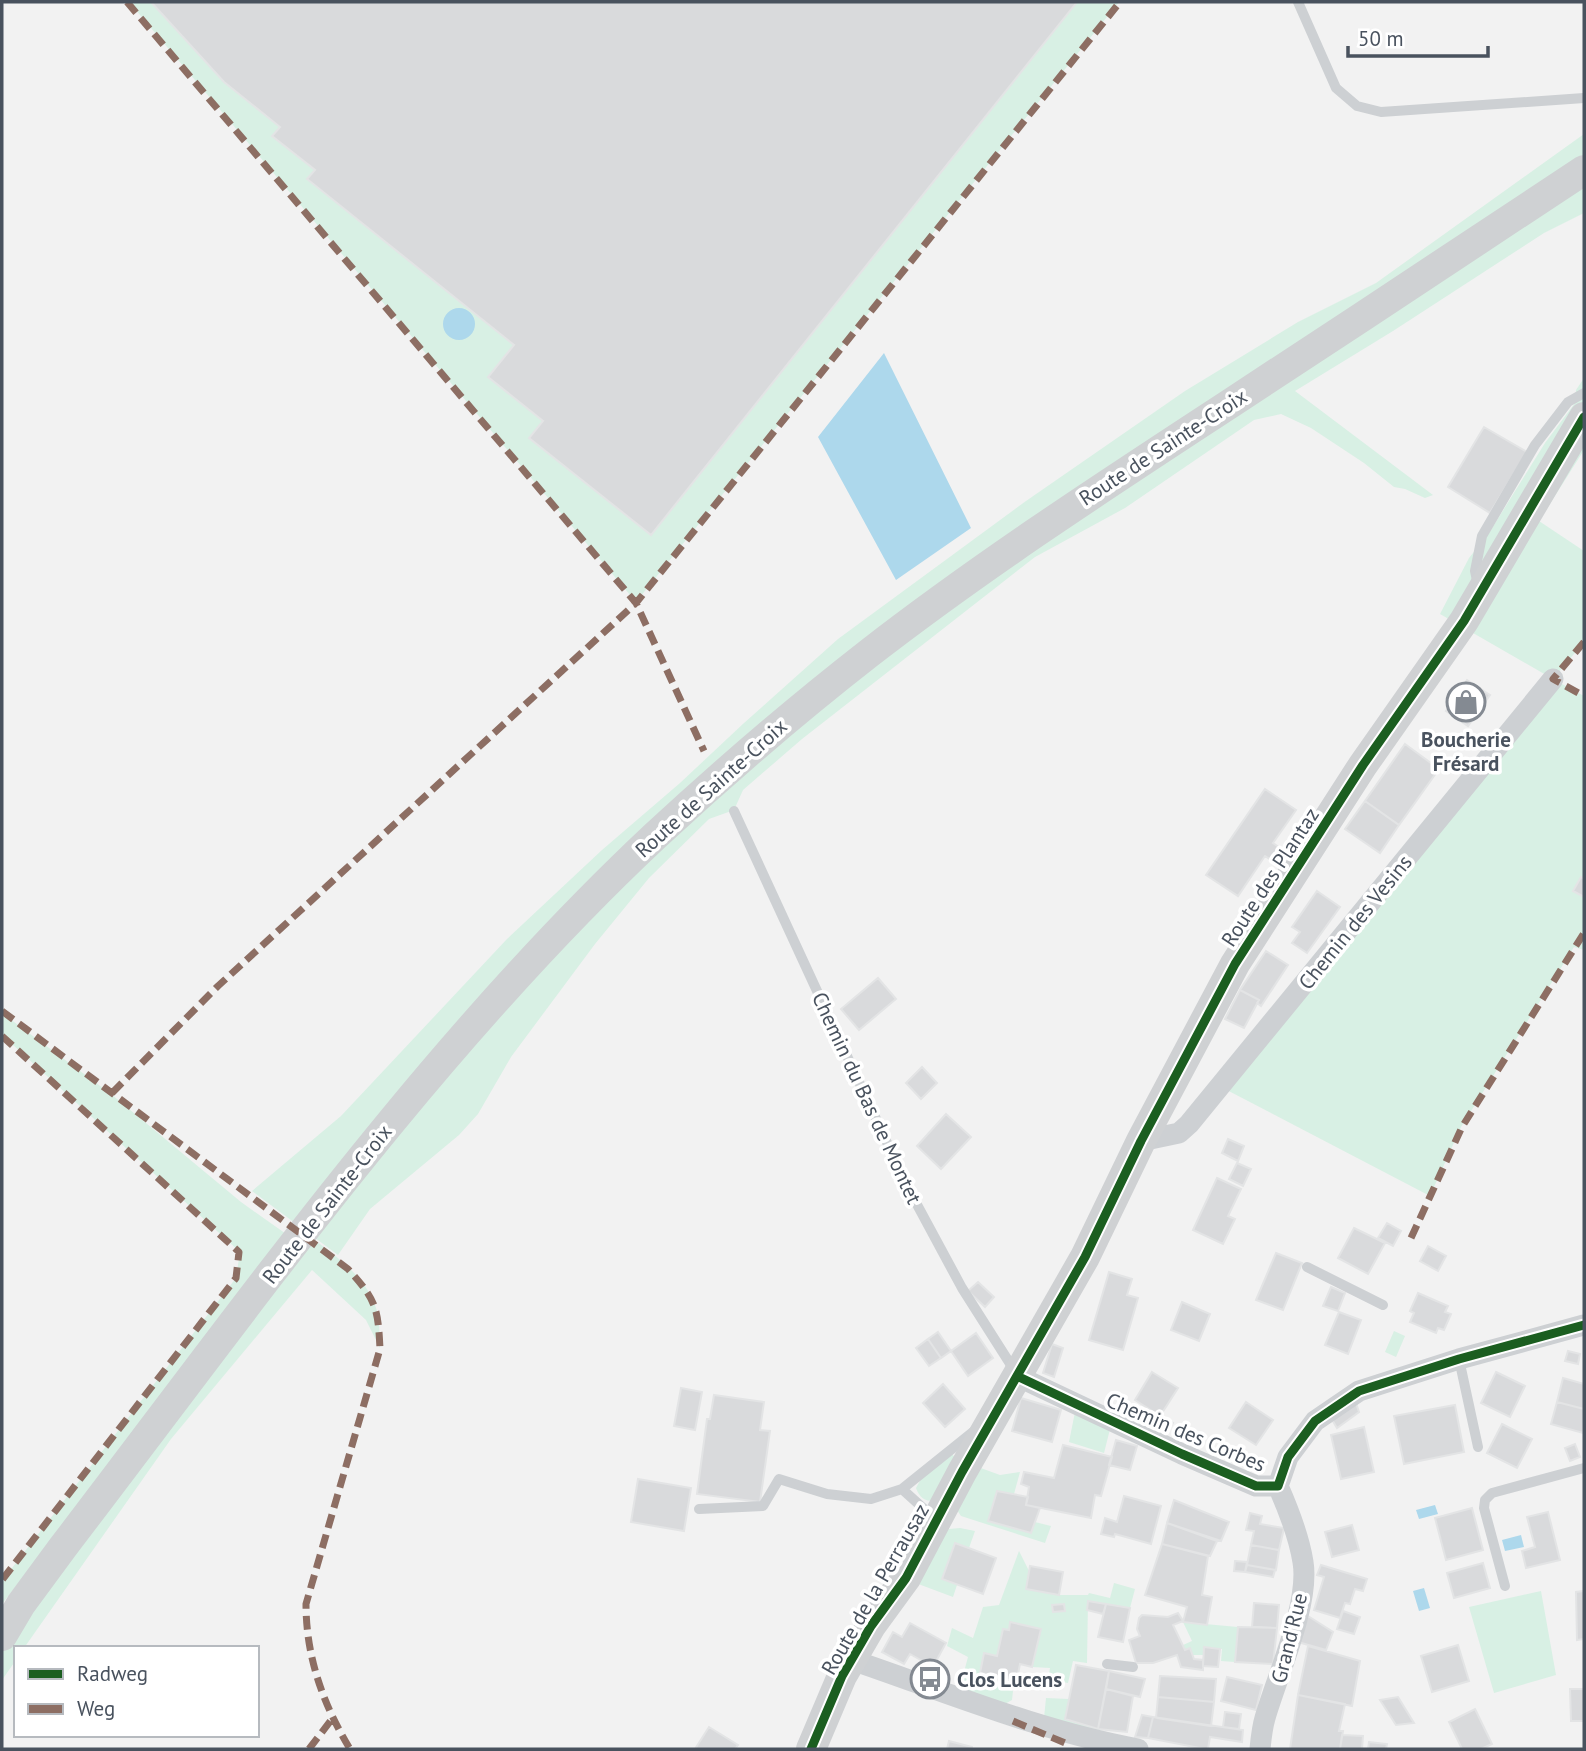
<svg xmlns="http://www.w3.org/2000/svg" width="1586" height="1751" viewBox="0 0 1586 1751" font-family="'PT Sans',sans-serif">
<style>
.green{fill:#d8f0e4}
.water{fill:#add8ec}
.building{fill:#d9dadc;stroke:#e3e4e5;stroke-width:2}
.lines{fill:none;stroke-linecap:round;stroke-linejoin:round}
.lane{stroke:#cdd0d3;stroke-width:10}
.street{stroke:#cdd0d3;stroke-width:21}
.secondary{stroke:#cfd1d3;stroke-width:30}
.quiet{stroke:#8d6e63;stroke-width:7;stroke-dasharray:14 7;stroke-linecap:butt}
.cycleway-casing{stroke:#fff;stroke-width:13}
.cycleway{stroke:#1b5e20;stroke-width:9}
.labels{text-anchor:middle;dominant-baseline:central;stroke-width:7;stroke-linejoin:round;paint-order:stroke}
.street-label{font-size:21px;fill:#49525e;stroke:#fff}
.poi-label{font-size:21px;font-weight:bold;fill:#49525e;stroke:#fff}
</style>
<rect width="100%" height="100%" fill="#f2f2f2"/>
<path class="green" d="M 129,2 L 1119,2 L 636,602 Z
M 1584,134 L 1584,213 L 1544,233 L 1393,331 L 1295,391 L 1433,495 L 1425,498 L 1405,489 L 1394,487 L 1364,463 L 1311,428 L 1281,414 L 1254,420 L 1125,508 L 1035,557 L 802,739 L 743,790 L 734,810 L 709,819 L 649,878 L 595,944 L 511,1057 L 478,1114 L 459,1135 L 370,1209 L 338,1255 L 252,1191 L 341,1116 L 507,939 L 602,850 L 680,783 L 744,723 L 838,639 L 1026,501 L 1185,391 L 1298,322 L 1376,283 Z
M 1584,378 L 1584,450 L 1539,521 L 1584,551 L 1584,642 L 1553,679 L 1440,614 L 1469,558 L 1489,533 L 1545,443 L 1575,403 L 1576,390 Z
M 1553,679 L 1584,696 L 1584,950 L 1574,947 L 1461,1127 L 1430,1196 L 1221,1087 Z
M 2,1013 L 111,1094 L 241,1202 L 289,1236 L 2,1604 L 2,1581 L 236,1278 L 240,1252 L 2,1035 Z
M 307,1234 C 335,1256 370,1278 378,1315 C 380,1326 379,1338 380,1348 L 366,1320 L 312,1270 L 171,1439 L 24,1648 L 16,1648 L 16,1660 L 2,1680 L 2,1650 Z
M 1394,1331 L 1405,1336 L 1396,1357 L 1385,1352 Z
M 1075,1412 L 1110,1429 L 1104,1453 L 1069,1442 Z
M 952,1454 L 957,1460 L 934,1501 C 924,1501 920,1498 916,1488 L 922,1477 Z
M 978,1467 L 1000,1475 L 1020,1472 L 1014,1494 L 997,1491 L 988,1521 L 1031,1533 L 1035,1522 L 1051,1526 L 1045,1543 L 961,1516 L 957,1510 Z
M 960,1528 L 975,1531 L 969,1548 L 955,1543 L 942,1579 L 957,1585 L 953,1597 L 913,1582 L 941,1533 L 949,1529 Z
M 1019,1551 L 1029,1571 L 1027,1589 L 1059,1595 L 1088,1595 L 1089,1593 L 1110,1598 L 1114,1583 L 1135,1589 L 1130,1608 L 1088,1601 L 1087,1663 L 1073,1661 L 1068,1683 L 1048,1679 L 1050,1668 L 1032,1667 L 1040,1629 L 1010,1622 L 1009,1630 L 1003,1630 L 997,1656 L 984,1654 L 980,1673 L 983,1674 L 981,1683 L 1013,1691 L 1012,1700 L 1003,1705 L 959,1690 L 968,1657 L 947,1646 L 952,1628 L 973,1638 L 983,1607 L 999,1605 Z
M 1541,1591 L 1556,1675 L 1494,1693 L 1469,1607 Z
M 1183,1622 L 1238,1627 L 1235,1662 L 1221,1661 L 1222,1649 L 1204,1647 L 1204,1655 L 1192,1655 L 1190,1648 L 1185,1650 L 1183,1645 L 1192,1641 Z
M 1046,1698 L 1069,1699 L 1065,1719 L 1098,1729 L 1095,1732 L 1044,1718 Z"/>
<path class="water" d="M443 324a16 16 0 1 1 32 0a16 16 0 1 1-32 0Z
M 884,353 L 971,528 L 896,580 L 818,437 Z
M 1435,1505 L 1438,1514 L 1419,1519 L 1416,1510 Z
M 1521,1535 L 1524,1547 L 1505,1551 L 1502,1540 Z
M 1424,1588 L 1430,1608 L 1419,1611 L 1413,1591 Z"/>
<path class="building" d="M 151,2 L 1077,2 L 651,535 L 529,438 L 543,421 L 488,377 L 514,345 L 307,179 L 315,170 L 272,136 L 280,127 L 224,82 Z
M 1484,427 L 1527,452 L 1490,513 L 1448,487 Z
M 1467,680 L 1490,695 L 1468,726 L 1446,711 Z
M 1405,744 L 1439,769 L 1399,825 L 1365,801 Z
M 1265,789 L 1296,810 L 1273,843 L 1290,855 L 1282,867 L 1265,856 L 1238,896 L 1206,875 Z
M 1365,801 L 1399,825 L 1380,853 L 1345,829 Z
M 1581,877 L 1584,879 L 1584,897 L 1573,891 Z
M 1317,891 L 1340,907 L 1307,953 L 1292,943 L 1300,932 L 1292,927 Z
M 1266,951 L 1288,965 L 1261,1006 L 1257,1003 L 1259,1000 L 1240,990 Z
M 878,978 L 896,999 L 859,1030 L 841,1009 Z
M 1240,990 L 1259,1000 L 1244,1028 L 1225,1019 Z
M 922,1067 L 937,1083 L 921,1099 L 906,1083 Z
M 946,1114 L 971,1137 L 941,1169 L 917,1146 Z
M 1228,1139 L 1244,1146 L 1238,1161 L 1222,1153 Z
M 1237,1163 L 1251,1169 L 1243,1186 L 1229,1179 Z
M 1217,1178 L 1241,1189 L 1228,1216 L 1235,1219 L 1223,1244 L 1193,1230 Z
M 1387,1223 L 1401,1231 L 1393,1246 L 1378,1238 Z
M 1354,1228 L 1385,1243 L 1368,1274 L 1338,1258 Z
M 1428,1246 L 1446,1256 L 1438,1271 L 1420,1261 Z
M 1276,1253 L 1302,1263 L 1283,1310 L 1256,1300 Z
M 1109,1272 L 1132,1279 L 1127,1295 L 1138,1298 L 1123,1350 L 1089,1340 Z
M 978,1282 L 994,1297 L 985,1307 L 968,1291 Z
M 1331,1287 L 1345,1293 L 1338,1311 L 1323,1306 Z
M 1418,1293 L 1448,1306 L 1445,1312 L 1451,1314 L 1444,1330 L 1438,1328 L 1436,1333 L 1410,1322 L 1414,1313 L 1410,1311 Z
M 1182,1302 L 1210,1314 L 1199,1341 L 1171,1330 Z
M 1339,1312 L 1361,1320 L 1348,1354 L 1325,1345 Z
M 938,1332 L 951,1351 L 941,1358 L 928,1339 Z
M 976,1333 L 993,1358 L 968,1376 L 951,1351 Z
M 928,1339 L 941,1358 L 929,1366 L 916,1348 Z
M 1052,1344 L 1063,1348 L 1054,1377 L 1043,1373 Z
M 1568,1351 L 1580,1354 L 1578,1364 L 1565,1361 Z
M 1152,1372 L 1178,1388 L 1160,1416 L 1135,1400 Z
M 1496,1372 L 1525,1386 L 1510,1417 L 1481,1403 Z
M 1563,1378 L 1584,1384 L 1584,1409 L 1557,1402 Z
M 943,1384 L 965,1409 L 945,1427 L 923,1403 Z
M 681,1388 L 702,1392 L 695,1430 L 674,1426 Z
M 714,1395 L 764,1402 L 760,1430 L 770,1431 L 760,1502 L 697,1494 L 707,1419 L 710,1419 Z
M 1021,1398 L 1061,1410 L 1052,1442 L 1012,1431 Z
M 1246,1402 L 1273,1420 L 1256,1445 L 1229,1428 Z
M 1557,1402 L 1584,1409 L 1583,1433 L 1551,1424 Z
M 1356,1403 L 1359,1412 L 1337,1428 L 1331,1418 Z
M 1455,1405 L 1464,1452 L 1404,1464 L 1394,1416 Z
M 1167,1420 L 1173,1423 L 1169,1430 L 1163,1427 Z
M 1502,1424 L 1532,1439 L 1517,1468 L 1487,1453 Z
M 1364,1427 L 1374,1472 L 1341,1479 L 1331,1435 Z
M 1116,1440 L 1137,1446 L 1130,1470 L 1109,1465 Z
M 1575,1444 L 1580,1457 L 1570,1461 L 1565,1448 Z
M 1063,1445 L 1112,1457 L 1101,1496 L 1095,1495 L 1091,1518 L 1026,1505 L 1029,1487 L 1021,1484 L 1024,1472 L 1054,1478 Z
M 638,1479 L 691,1488 L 684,1531 L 631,1522 Z
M 997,1491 L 1028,1497 L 1026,1505 L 1040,1508 L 1031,1533 L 988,1521 Z
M 1124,1496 L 1161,1506 L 1151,1544 L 1115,1534 L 1114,1537 L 1101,1534 L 1105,1518 L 1117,1522 Z
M 1174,1500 L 1229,1522 L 1221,1541 L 1167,1523 Z
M 1472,1508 L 1483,1550 L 1446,1560 L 1435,1518 Z
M 1548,1512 L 1560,1560 L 1526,1568 L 1522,1551 L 1535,1547 L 1527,1517 Z
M 1250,1513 L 1262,1516 L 1260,1524 L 1284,1528 L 1279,1550 L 1251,1545 L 1254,1531 L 1246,1530 Z
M 1167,1523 L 1217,1541 L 1210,1556 L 1162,1544 Z
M 1352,1525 L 1359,1550 L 1332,1557 L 1325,1532 Z
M 955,1543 L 996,1558 L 983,1594 L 942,1579 Z
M 1162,1544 L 1208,1556 L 1202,1595 L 1212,1597 L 1207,1625 L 1183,1622 L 1187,1607 L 1145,1595 Z
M 1251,1545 L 1279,1550 L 1276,1570 L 1247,1565 Z
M 1235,1561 L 1247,1562 L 1245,1572 L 1234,1571 Z
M 1483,1563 L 1490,1588 L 1454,1598 L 1447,1573 Z
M 1247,1565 L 1275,1570 L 1273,1577 L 1245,1572 Z
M 1321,1565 L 1367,1579 L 1363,1591 L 1355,1589 L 1350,1604 L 1345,1603 L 1340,1618 L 1314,1610 L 1324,1577 L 1317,1575 Z
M 1030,1566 L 1063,1572 L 1059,1595 L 1026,1589 Z
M 1584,1591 L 1584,1639 L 1577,1640 L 1576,1592 Z
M 1088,1601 L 1106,1604 L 1103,1614 L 1087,1610 Z
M 1254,1603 L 1279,1605 L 1277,1628 L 1252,1627 Z
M 1064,1604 L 1065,1611 L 1053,1612 L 1052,1605 Z
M 1106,1604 L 1130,1608 L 1123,1642 L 1098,1637 Z
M 1343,1611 L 1360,1617 L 1354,1634 L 1337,1629 Z
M 1178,1613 L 1183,1621 L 1173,1625 L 1185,1650 L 1190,1648 L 1194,1659 L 1203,1660 L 1203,1670 L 1181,1667 L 1177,1655 L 1153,1663 L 1136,1663 L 1129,1640 L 1140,1636 L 1137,1629 L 1139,1618 L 1142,1615 L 1168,1617 Z
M 1308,1616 L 1333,1632 L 1326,1650 L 1298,1642 Z
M 1010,1622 L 1041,1629 L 1032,1667 L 1020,1664 L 1017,1679 L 980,1673 L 984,1653 L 997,1656 L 1003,1629 L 1009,1630 Z
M 910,1623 L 946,1643 L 933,1667 L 910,1654 L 904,1664 L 882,1652 L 893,1632 L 902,1637 Z
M 1238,1627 L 1277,1628 L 1273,1664 L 1235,1662 Z
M 1458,1645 L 1469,1681 L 1432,1692 L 1421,1656 Z
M 1308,1646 L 1360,1661 L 1352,1706 L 1298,1695 Z
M 1204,1647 L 1220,1649 L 1218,1667 L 1203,1666 Z
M 1076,1665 L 1109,1671 L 1098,1729 L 1065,1719 Z
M 1109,1671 L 1145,1679 L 1140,1697 L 1106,1689 Z
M 1160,1676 L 1216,1679 L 1214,1702 L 1158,1697 Z
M 1227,1677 L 1262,1685 L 1256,1710 L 1221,1701 Z
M 1106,1689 L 1133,1696 L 1127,1732 L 1098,1729 Z
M 1570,1689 L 1584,1689 L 1584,1721 L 1571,1721 Z
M 1298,1695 L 1345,1704 L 1339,1731 L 1343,1731 L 1340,1749 L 1290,1749 Z
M 1158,1697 L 1214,1702 L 1211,1726 L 1156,1718 Z
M 1398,1697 L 1414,1723 L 1396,1725 L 1380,1700 Z
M 1475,1709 L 1492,1744 L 1481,1749 L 1462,1749 L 1449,1722 Z
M 1225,1712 L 1241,1714 L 1239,1729 L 1223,1727 Z
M 1142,1715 L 1153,1717 L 1148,1738 L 1135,1737 Z
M 1153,1717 L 1243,1730 L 1242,1742 L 1210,1737 L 1208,1749 L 1205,1749 L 1148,1738 Z
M 709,1727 L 738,1745 L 735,1749 L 695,1749 Z
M 1342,1735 L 1363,1736 L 1362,1749 L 1340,1749 Z
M 949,1741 L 972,1747 L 972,1749 L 947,1749 Z
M 1369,1742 L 1387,1744 L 1386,1749 L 1368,1749 Z"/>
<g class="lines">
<path class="lane" d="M 1298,2 L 1336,88 L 1357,106 L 1381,112 L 1584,98
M 1478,585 L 1475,571 L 1482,536 L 1535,445 L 1568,402 L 1584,393
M 734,811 L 907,1186 L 962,1288 L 1016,1373
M 1307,1267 L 1383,1305
M 1459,1359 L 1478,1447
M 902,1489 L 973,1432
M 699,1509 L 763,1506 L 779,1479 L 827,1494 L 871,1499 L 902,1489 L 934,1518
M 1505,1586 L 1484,1508 L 1485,1500 L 1492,1493 L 1584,1468
M 1107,1664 L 1133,1667"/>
<path class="street" d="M 1141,1141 L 1179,1133 L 1189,1124 L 1553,679
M 1017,1376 L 1182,1454 L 1256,1486 L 1278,1486 L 1288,1457 L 1315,1421 L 1359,1391 L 1459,1359 L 1584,1325
M 852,1660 C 946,1692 1040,1731 1138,1749
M 1260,1749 C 1261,1739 1262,1728 1265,1718 C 1277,1676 1310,1604 1303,1562 C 1299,1536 1289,1511 1278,1486"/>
<path class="secondary" d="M 2,1636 L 21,1604 L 63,1547 C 249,1304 431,1046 655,836 C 723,773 795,711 868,654 C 984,564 1106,485 1228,405 C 1347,327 1465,249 1584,170
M 811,1749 L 842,1676 L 871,1626 L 906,1578 L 962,1472 L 1085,1257 L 1141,1141 L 1235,964 L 1363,765 L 1464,621 L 1584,417"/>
<path class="quiet" d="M 127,2 L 636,603 L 704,751
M 1584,642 L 1553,679 L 1584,696
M 2,1011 L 348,1269 C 376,1300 378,1307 380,1349 L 306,1604 C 306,1657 323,1704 350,1749
M 2,1036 L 239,1252 L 236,1278 L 2,1580
M 112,1093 L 218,986 L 636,603 L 1120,2
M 1411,1238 L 1462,1127 L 1584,933
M 1013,1721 L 1065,1743
M 309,1749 L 332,1719"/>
<defs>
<path id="cycleway" d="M 1017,1376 L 1182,1454 L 1256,1486 L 1278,1486 L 1288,1457 L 1315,1421 L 1359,1391 L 1459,1359 L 1584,1325
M 811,1749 L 842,1676 L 871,1626 L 906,1578 L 962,1472 L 1085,1257 L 1141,1141 L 1235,964 L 1363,765 L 1464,621 L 1584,417"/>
</defs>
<use href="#cycleway" class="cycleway-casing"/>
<use href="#cycleway" class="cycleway"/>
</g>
<defs>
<symbol id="shop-ring" viewBox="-11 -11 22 22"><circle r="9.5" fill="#fff" stroke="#848a92" stroke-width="1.5"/><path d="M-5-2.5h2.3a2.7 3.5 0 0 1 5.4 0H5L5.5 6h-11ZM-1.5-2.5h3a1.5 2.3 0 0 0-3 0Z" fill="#848a92"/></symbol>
<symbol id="bus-ring" viewBox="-11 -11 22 22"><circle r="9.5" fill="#fff" stroke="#848a92" stroke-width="1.5"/><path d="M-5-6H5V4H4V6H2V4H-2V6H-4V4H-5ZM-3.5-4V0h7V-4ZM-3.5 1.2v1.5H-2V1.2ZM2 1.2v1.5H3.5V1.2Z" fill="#848a92"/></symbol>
</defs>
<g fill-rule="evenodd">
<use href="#shop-ring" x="1444" y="680" width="44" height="44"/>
<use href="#bus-ring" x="908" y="1657" width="44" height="44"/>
</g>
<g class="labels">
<g class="street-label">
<text transform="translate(1163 447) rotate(-33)">Route de Sainte-Croix</text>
<text transform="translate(711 788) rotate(-42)">Route de Sainte-Croix</text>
<text transform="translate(1270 877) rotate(-57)">Route des Plantaz</text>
<text transform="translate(1355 922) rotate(-51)">Chemin des Vesins</text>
<text transform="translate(867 1098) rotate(65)">Chemin du Bas de Montet</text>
<text transform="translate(327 1204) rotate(-52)">Route de Sainte-Croix</text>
<text transform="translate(1186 1432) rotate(23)">Chemin des Corbes</text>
<text transform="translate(875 1589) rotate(-60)">Route de la Perrausaz</text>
<text transform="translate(1289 1638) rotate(-76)">Grand'Rue</text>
</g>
<g class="poi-label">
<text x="1466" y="739">Boucherie<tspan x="1466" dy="24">Frésard</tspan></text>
<text x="957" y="1679" text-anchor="start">Clos Lucens</text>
</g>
</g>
<rect width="1586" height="1751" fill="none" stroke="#49525e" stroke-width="7"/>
<rect x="14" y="1646" width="245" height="91" fill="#ffffff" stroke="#b6babf" stroke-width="2"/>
<rect x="28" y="1669" width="35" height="10" fill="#1b5e20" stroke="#b6babf" stroke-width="2"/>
<text x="77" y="1681" font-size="21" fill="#49525e">Radweg</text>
<rect x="28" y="1704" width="35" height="10" fill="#8d6e63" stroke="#b6babf" stroke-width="2"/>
<text x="77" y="1716" font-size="21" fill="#49525e">Weg</text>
<path d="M1348 46v10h140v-10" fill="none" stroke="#49525e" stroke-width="3.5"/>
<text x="1358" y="46" font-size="21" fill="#49525e" stroke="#ffffff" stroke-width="5" paint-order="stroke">50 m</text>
</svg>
